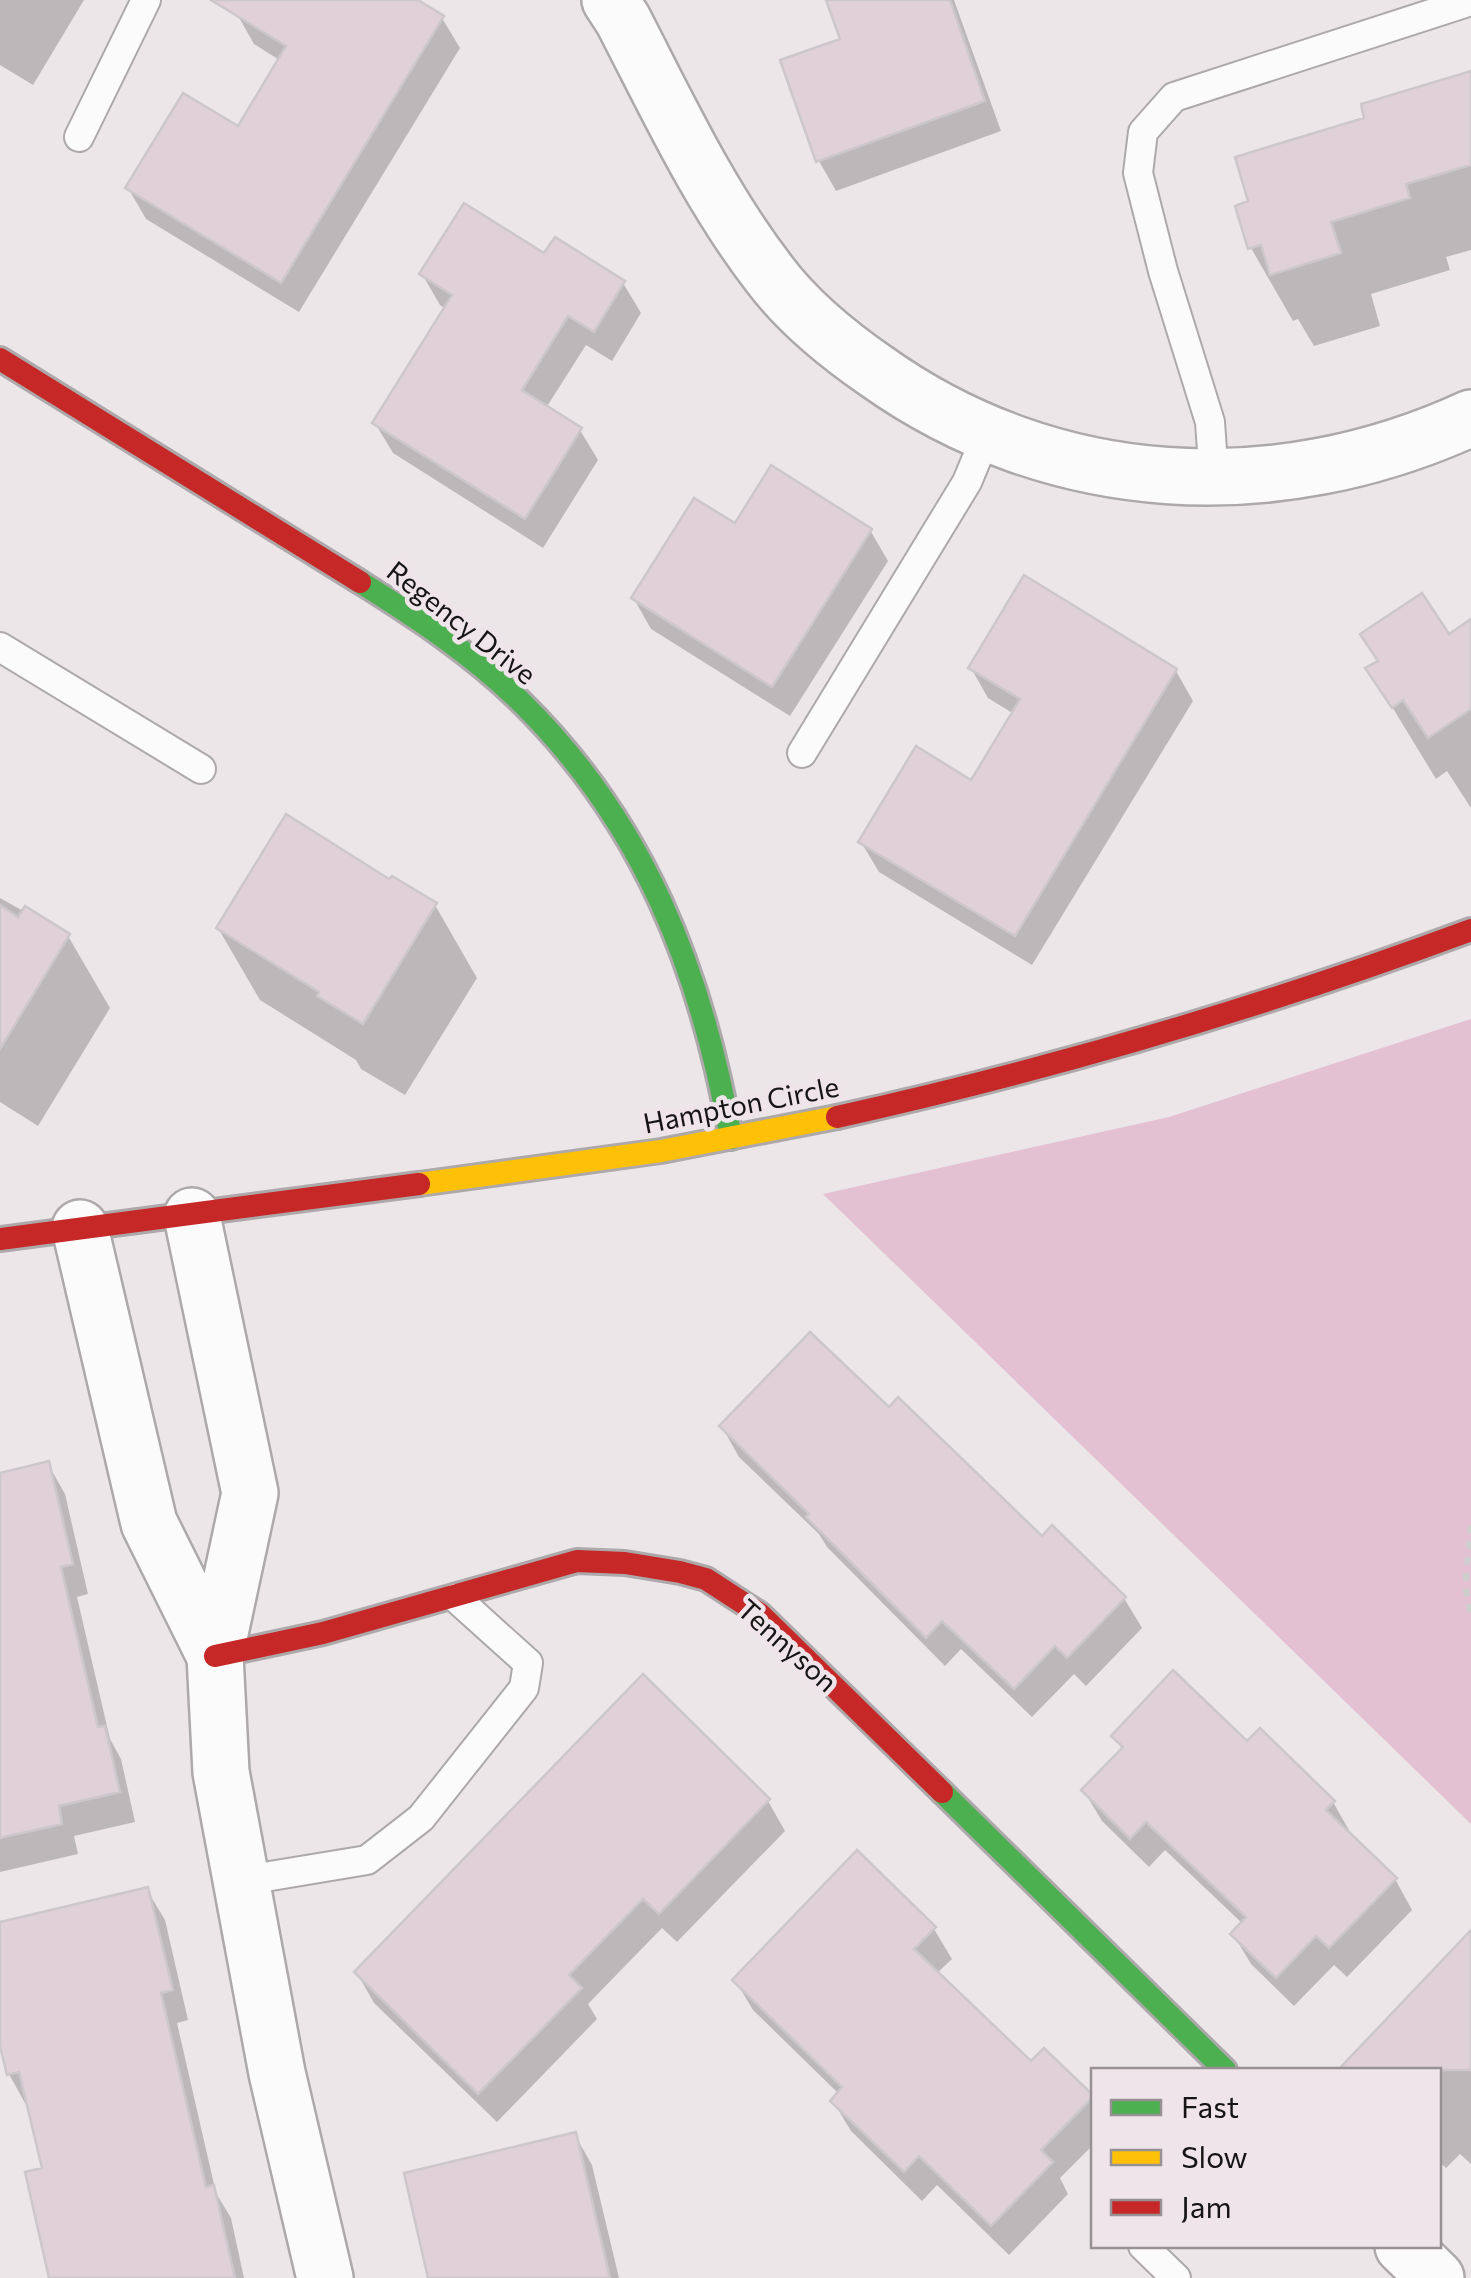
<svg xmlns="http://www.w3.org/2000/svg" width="1471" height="2278" viewBox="0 0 1471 2278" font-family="Commissioner,sans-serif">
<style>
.green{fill:#e3c0d2}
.shadow{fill:#0003}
.building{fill:#e0d0d8;stroke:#ccc7ca;stroke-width:2.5}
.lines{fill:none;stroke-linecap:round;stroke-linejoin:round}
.lane-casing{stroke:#ada9ab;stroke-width:32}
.street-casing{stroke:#ada9ab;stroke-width:60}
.fast-casing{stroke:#ada9ab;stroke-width:28}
.slow-casing{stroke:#ada9ab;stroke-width:28}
.jam-casing{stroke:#ada9ab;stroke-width:28}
.path{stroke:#cfcecf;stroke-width:6;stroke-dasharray:8 8;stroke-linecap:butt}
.lane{stroke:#fcfbfc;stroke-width:28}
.street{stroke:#fcfbfc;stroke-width:55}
.fast{stroke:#4caf50;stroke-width:22}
.slow{stroke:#ffc107;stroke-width:22}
.jam{stroke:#c62828;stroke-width:22}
.labels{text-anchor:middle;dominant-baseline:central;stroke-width:9;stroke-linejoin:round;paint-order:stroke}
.street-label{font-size:28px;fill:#171415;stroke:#eee4e9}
</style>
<rect width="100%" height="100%" fill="#ece6e9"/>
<path class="green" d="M 1471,1019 L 1471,1824 L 823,1194 L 1169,1117 Z"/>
<path class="shadow" d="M 0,0 L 84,0 L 33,85 L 0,65 Z
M 246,0 L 413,0 L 442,18 L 460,48 L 299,312 L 146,219 L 128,188 L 239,130 L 281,61 L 254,44 L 237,14 Z
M 829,0 L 954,0 L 1001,131 L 836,191 L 819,161 L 843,41 Z
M 1471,88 L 1471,250 L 1446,257 L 1450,270 L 1371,294 L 1380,326 L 1314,346 L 1298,319 L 1293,321 L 1251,248 L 1238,207 Z
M 422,274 L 623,283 L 641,313 L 612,361 L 586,345 L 546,408 L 580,430 L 598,460 L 543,548 L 393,453 L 375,423 L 446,309 L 440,305 Z
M 736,526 L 870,530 L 888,561 L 790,716 L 651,629 L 634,599 Z
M 1471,622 L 1471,808 L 1447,771 L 1436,779 L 1369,669 L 1448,637 Z
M 971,668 L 1176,671 L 1193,701 L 1032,965 L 879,872 L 861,842 L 972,783 L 1014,714 L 988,698 Z
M 390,883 L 435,905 L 477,978 L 405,1095 L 361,1069 L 356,1060 L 260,1000 L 218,928 Z
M 0,898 L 68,936 L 110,1008 L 38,1126 L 0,1102 Z
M 889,1410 L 1042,1539 L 1124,1598 L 1142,1628 L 1086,1686 L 1074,1674 L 1032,1717 L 961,1649 L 945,1666 L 827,1547 L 819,1534 L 739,1457 L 722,1427 Z
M 48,1464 L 65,1494 L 88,1594 L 77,1597 L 110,1739 L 121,1759 L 135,1822 L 74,1836 L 78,1854 L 0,1872 L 0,1475 Z
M 1114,1736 L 1247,1744 L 1333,1802 L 1350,1832 L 1348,1835 L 1395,1879 L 1412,1910 L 1347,1977 L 1334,1965 L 1294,2006 L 1251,1964 L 1233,1934 L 1243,1924 L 1165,1850 L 1149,1867 L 1102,1821 L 1084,1791 L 1123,1751 Z
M 768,1801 L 785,1831 L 677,1942 L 662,1928 L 588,2004 L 597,2019 L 497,2122 L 374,2003 L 357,1973 Z
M 147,1890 L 165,1920 L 188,2020 L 177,2023 L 216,2193 L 231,2218 L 244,2278 L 51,2278 L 45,2170 L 29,2104 L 26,2105 L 9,2074 L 0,2035 L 0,1925 Z
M 934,1929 L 952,1959 L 936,1974 L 1031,2065 L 1094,2101 L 1094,2144 L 1060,2178 L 1068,2194 L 1009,2255 L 937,2185 L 922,2201 L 851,2131 L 833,2101 L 839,2094 L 753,2010 L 735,1980 Z
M 1471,1937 L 1471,2164 L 1460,2154 L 1446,2168 L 1438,2161 L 1438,2070 L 1355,2070 L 1350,2062 Z
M 575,2135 L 592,2165 L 619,2278 L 431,2278 Z"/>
<path class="building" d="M 211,0 L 418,0 L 444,16 L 281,283 L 125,188 L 183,93 L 238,126 L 286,46 Z
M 826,0 L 950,0 L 985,101 L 816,162 L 780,60 L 840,39 Z
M 1471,71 L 1471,165 L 1406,184 L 1410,198 L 1331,222 L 1341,253 L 1270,275 L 1261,245 L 1248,249 L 1235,206 L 1248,201 L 1235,157 L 1364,118 L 1361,104 Z
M 464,203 L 544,253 L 555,237 L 625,281 L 594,332 L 568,316 L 522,390 L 582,428 L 525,519 L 372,423 L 452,295 L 419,274 Z
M 771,465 L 872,529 L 772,687 L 631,598 L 694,498 L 735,523 Z
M 1024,575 L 1177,669 L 1015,936 L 858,842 L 916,746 L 971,780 L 1020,699 L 968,668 Z
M 1422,593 L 1449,634 L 1471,619 L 1471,709 L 1428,738 L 1403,700 L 1392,708 L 1365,668 L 1378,661 L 1360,634 Z
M 286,814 L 389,879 L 392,876 L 437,903 L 363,1024 L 317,996 L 319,992 L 216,928 Z
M 0,905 L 18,917 L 25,906 L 70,934 L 0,1049 Z
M 810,1332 L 889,1407 L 898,1397 L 1042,1536 L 1052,1525 L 1126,1597 L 1067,1658 L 1055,1646 L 1014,1689 L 942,1621 L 926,1638 L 806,1517 L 809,1514 L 719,1426 Z
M 49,1461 L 73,1564 L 61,1567 L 98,1727 L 105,1726 L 120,1792 L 59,1806 L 62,1824 L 0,1838 L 0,1473 Z
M 1173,1670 L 1247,1741 L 1260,1728 L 1335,1801 L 1326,1810 L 1397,1878 L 1329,1948 L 1316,1936 L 1276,1978 L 1230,1934 L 1246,1917 L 1146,1822 L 1130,1839 L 1081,1790 L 1123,1747 L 1111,1736 Z
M 643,1674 L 770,1799 L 659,1914 L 643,1899 L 569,1975 L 582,1988 L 478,2094 L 354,1972 Z
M 857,1850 L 936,1927 L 914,1949 L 1031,2061 L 1044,2048 L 1094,2096 L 1041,2150 L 1053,2162 L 991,2226 L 919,2156 L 904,2172 L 830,2101 L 842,2087 L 732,1980 Z
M 148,1887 L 173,1990 L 161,1993 L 206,2187 L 214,2185 L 235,2278 L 49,2278 L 25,2172 L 42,2168 L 19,2072 L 7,2075 L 0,2046 L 0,1922 Z
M 1471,1930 L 1471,2070 L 1338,2070 Z
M 576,2132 L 610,2278 L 428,2278 L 404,2173 Z"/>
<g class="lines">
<defs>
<path id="lane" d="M 79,137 L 146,0
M 1214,479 L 1210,422 L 1163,271 L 1138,173 L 1143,132 L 1174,97 L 1471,1
M 0,647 L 201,769
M 802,753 L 967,482 L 987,434
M 240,1881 L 367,1860 L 421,1818 L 524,1688 L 528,1663 L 456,1598
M 1143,2246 L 1176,2278"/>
<path id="street" d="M 610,0 L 623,20 C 668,107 709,196 770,275 C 798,312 837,344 876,371 C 1053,497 1275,508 1471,418
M 192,1216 L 250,1493 L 215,1656 L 221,1772 L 277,2073 L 325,2278
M 80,1228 L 149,1523 L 215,1656
M 1403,2246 L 1436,2278"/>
<path id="fast" d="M 360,582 C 416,617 472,654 519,700 C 644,822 701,970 731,1138
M 942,1792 L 1225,2070"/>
<path id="slow" d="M 419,1184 L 661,1151 L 837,1117"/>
<path id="jam" d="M 0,359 L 360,582
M 837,1117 C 1053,1069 1263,1007 1471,930
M 0,1239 L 419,1184
M 215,1656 L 323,1633 L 577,1561 L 625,1563 L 680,1572 L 706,1579 L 760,1614 L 942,1792"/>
</defs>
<use href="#lane" class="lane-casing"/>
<use href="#street" class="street-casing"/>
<use href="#fast" class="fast-casing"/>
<use href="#slow" class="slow-casing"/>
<use href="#jam" class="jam-casing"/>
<path class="path" d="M 1471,1525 L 1465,1586 L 1471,1614"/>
<use href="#lane" class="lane"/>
<use href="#street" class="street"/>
<use href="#fast" class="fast"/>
<use href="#slow" class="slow"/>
<use href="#jam" class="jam"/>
</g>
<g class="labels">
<g class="street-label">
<text transform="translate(462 622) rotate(38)">Regency Drive</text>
<text transform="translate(741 1104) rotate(-11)">Hampton Circle</text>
<text transform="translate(788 1645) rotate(42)">Tennyson</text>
</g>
</g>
<rect x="1091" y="2068" width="350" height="180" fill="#eee4e9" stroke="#989194" stroke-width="2.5"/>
<rect x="1111" y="2100" width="50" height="15" fill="#4caf50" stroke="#989194" stroke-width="2.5"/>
<text x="1181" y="2118" font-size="30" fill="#171415">Fast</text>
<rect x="1111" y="2150" width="50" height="15" fill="#ffc107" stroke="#989194" stroke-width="2.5"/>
<text x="1181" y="2168" font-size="30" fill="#171415">Slow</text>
<rect x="1111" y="2200" width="50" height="15" fill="#c62828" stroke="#989194" stroke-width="2.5"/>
<text x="1181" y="2218" font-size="30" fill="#171415">Jam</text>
</svg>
